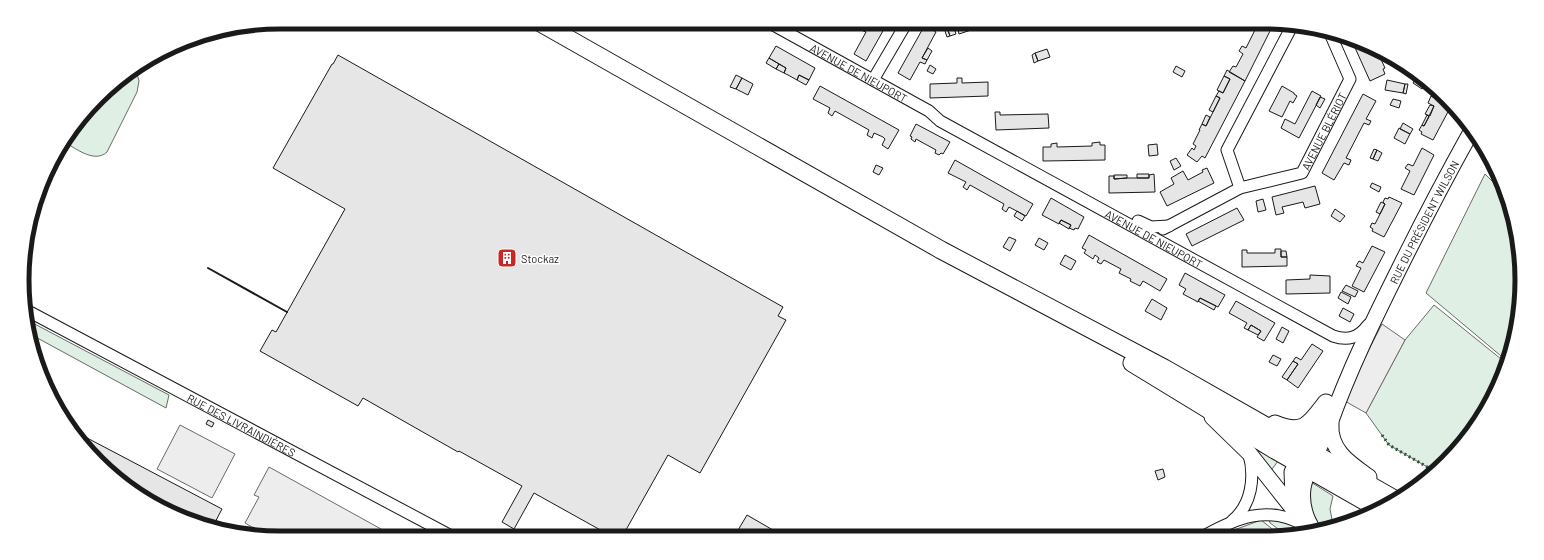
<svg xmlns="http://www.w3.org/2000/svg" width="1544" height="560" viewBox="0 0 1544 560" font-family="Barlow,sans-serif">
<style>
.green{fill:#e0efe3;stroke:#6a6a6a}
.parking{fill:#ededed;stroke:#6a6a6a}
.building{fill:#e6e6e6;stroke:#1a1a1a}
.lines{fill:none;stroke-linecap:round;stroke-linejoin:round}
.street-casing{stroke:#1a1a1a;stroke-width:13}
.secondary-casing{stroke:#1a1a1a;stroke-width:17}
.primary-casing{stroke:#1a1a1a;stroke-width:19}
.street{stroke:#fff;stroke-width:11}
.secondary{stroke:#fff;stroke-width:15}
.primary{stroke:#fff;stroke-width:17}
.hedge{stroke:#2b5a34;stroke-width:3;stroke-dasharray:2 3;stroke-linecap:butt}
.wall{stroke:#1a1a1a;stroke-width:2}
.labels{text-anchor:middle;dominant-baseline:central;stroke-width:3;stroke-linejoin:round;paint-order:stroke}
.street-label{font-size:11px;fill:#1a1a1a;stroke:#fff}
.poi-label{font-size:11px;fill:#1a1a1a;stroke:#fff;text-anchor:start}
.rim{fill:none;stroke:#1a1a1a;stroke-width:5}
</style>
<rect width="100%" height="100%" fill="#fff"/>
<path class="green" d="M 136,70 L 139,81 L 137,92 L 107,152 C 95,163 78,150 66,143 L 110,86 Z
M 1485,174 L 1500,189 L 1520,246 L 1513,347 L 1507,361 L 1426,293 Z
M 1434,305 L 1506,363 L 1487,409 L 1436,472 L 1389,445 L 1366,413 L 1405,340 Z
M 29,321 L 169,395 L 166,408 L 30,334 Z
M 1255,449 L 1278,461 L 1270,472 Z
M 1311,482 L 1333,496 L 1330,509 L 1333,525 L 1318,530 L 1307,506 Z
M 1269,519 C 1283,520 1293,523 1303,534 C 1290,540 1280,530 1270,523 Z
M 1261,520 L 1281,536 L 1218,536 Z"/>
<path class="parking" d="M 1382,324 L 1405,340 L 1366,413 L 1343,400 Z
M 180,425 L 235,454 L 212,498 L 157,469 Z
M 269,467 L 390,534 L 388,538 L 280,538 L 269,537 L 245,523 L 259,497 L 254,495 Z"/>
<path class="building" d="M 872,22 L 888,22 L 866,61 L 854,54 L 866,32 L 861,30 L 864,25 L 868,28 Z
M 942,22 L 945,22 L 950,36 L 947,37 Z
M 945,22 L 979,22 L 976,23 L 977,28 L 959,34 L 958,30 L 955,31 L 956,34 L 950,36 Z
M 1083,22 L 1092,22 L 1093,25 L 1085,27 Z
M 1235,22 L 1243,22 L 1244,23 L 1242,28 L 1234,24 Z
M 1259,22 L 1274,23 L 1245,81 L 1229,72 L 1233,66 L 1236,67 L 1243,54 L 1239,51 L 1242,46 L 1246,48 Z
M 926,23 L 933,27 L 931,29 L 936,32 L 922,58 L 927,60 L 925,64 L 920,62 L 910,80 L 898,73 Z
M 1352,41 L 1372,51 L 1374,56 L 1379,55 L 1385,68 L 1383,69 L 1385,74 L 1370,81 Z
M 776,46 L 815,68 L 809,80 L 799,75 L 797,80 L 788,75 L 784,73 L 786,68 L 769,58 Z
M 928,48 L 932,51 L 927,60 L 922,58 Z
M 1047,49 L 1050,57 L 1038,61 L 1035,53 Z
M 1035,53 L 1038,61 L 1034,63 L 1032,55 Z
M 338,55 L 783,307 L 778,316 L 786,320 L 700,473 L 668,455 L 622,537 L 613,537 L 534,493 L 514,529 L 502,522 L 522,486 L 459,451 L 458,452 L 363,398 L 358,406 L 260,351 L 272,330 L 276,332 L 345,209 L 273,168 L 332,64 L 333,64 Z
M 769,58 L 779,64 L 776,69 L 766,63 Z
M 779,64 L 786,68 L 784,73 L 776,69 Z
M 930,65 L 936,69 L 933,74 L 927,71 Z
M 1176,66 L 1185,71 L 1182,77 L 1173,72 Z
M 1227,70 L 1245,81 L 1205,158 L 1202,156 L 1197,162 L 1187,155 L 1192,148 L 1194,150 L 1196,146 L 1193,144 L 1200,130 L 1199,130 L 1202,124 L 1206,126 L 1220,98 L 1216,96 L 1219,91 L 1223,93 L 1230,79 L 1224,76 Z
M 736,75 L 742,78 L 736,89 L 730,87 Z
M 799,75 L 809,80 L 806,85 L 797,80 Z
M 1418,75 L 1427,82 L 1422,89 L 1413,83 Z
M 1224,76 L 1230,79 L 1223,93 L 1217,90 Z
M 742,78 L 753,84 L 748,95 L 736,89 Z
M 957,78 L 962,78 L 962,83 L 988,82 L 988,96 L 930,98 L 930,84 L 957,83 Z
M 1387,80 L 1405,84 L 1403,93 L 1385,90 Z
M 1405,84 L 1408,84 L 1406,94 L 1403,93 Z
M 820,86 L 899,130 L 888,149 L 882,145 L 885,139 L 883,137 L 874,133 L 872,138 L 867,135 L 869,130 L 835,111 L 832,116 L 828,113 L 830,108 L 813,99 Z
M 1282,86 L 1294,93 L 1294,94 L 1297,96 L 1293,103 L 1290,101 L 1282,117 L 1269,111 Z
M 1312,91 L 1321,96 L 1299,138 L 1281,128 L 1285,119 L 1295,124 Z
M 1363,94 L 1376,101 L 1366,119 L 1371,121 L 1369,125 L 1364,123 L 1346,158 L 1351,160 L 1349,165 L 1344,163 L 1334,180 L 1322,173 Z
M 1216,96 L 1220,98 L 1213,112 L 1209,110 Z
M 1431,96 L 1446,104 L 1450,108 L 1433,140 L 1421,134 L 1422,132 L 1419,130 L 1422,125 L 1424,126 L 1434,106 L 1428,103 Z
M 1320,97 L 1325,99 L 1320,108 L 1316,105 Z
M 1393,99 L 1401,101 L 1399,108 L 1390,105 Z
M 1430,105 L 1434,106 L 1430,116 L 1425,114 Z
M 995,112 L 1000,112 L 1000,115 L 1048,114 L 1049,128 L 996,130 Z
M 1206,115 L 1210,117 L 1206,126 L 1202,124 Z
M 1427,115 L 1429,117 L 1424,126 L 1422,125 Z
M 1403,123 L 1413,129 L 1410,134 L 1400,129 Z
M 916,124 L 950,142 L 943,154 L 941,153 L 939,155 L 935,153 L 936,150 L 916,139 L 915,142 L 911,139 L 912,137 L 910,136 Z
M 1399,128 L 1410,134 L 1405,144 L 1394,138 Z
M 68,141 L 48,179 L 46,178 L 44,183 L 49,166 Z
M 1100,142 L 1100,145 L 1105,145 L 1105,160 L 1043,161 L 1043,147 L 1051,147 L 1051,144 L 1057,143 L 1057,147 L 1092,146 L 1092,143 Z
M 1157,144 L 1158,155 L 1149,156 L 1148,145 Z
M 1422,148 L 1434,155 L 1414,195 L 1401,189 L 1410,171 L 1405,168 L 1408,164 L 1413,166 Z
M 1374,149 L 1377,150 L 1373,159 L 1370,158 Z
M 1377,150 L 1382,153 L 1378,161 L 1373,159 Z
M 1176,158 L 1181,166 L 1174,170 L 1170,161 Z
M 955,160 L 1033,204 L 1026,216 L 1009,207 L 1006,212 L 1002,209 L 1004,204 L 970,185 L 967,190 L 963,187 L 966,182 L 948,173 Z
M 876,165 L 883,168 L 879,175 L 873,172 Z
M 1207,168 L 1214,183 L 1167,206 L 1160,192 L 1174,184 L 1171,178 L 1183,171 L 1188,180 L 1203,172 L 1202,170 Z
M 1137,174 L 1149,174 L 1149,178 L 1137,178 Z
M 1154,174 L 1155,192 L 1109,193 L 1109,176 L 1114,176 L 1114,179 L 1127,178 L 1149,178 L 1149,175 Z
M 1114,175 L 1127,175 L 1127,178 L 1114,179 Z
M 1372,183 L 1381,187 L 1379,192 L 1370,187 Z
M 1315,186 L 1320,204 L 1305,208 L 1303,202 L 1282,207 L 1284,213 L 1276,215 L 1272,197 Z
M 1389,197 L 1402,203 L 1384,237 L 1372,231 L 1373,229 L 1370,227 L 1372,223 L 1375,224 L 1385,204 L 1383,202 L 1385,198 L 1388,199 Z
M 1051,198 L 1084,217 L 1078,229 L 1075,228 L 1074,230 L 1069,228 L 1071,225 L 1061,220 L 1059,224 L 1042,215 Z
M 1263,199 L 1266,210 L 1258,212 L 1256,201 Z
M 1381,202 L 1385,204 L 1380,214 L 1376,212 Z
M 1237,208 L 1244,220 L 1192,246 L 1186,234 Z
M 1335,209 L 1345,216 L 1340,222 L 1331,216 Z
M 1017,211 L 1025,216 L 1022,221 L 1014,216 Z
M 1061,220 L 1071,225 L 1069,229 L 1059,223 Z
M 1089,235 L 1167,279 L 1160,291 L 1143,281 L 1140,286 L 1130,281 L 1131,279 L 1119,273 L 1121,269 L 1104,260 L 1101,264 L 1097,262 L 1099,258 L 1095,255 L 1093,259 L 1084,253 L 1086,250 L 1082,248 Z
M 1009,237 L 1016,240 L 1010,251 L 1003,247 Z
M 1039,238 L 1048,243 L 1044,250 L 1035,245 Z
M 1372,246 L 1385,252 L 1364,292 L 1352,286 L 1361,268 L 1356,266 L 1359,261 L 1363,263 Z
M 1275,249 L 1281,249 L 1281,257 L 1287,257 L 1287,266 L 1242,267 L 1242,250 L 1247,250 L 1247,253 L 1275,253 Z
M 1281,251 L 1286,251 L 1287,257 L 1281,257 Z
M 1065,255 L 1076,261 L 1071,270 L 1060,264 Z
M 1185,273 L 1225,295 L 1218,307 L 1200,298 L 1198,302 L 1183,294 L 1186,289 L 1179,285 Z
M 1310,275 L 1330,276 L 1330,293 L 1286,294 L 1286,280 L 1310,279 Z
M 1346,285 L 1358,291 L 1355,297 L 1342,291 Z
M 1341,292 L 1351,297 L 1348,304 L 1338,298 Z
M 1200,298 L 1216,306 L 1214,310 L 1198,301 Z
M 1152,299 L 1167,308 L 1161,320 L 1145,311 Z
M 1236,301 L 1275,323 L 1264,341 L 1257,337 L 1261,331 L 1251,325 L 1248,330 L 1244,328 L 1247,323 L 1229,313 Z
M 1343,308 L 1354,314 L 1350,322 L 1339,316 Z
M 1251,325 L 1261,331 L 1258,335 L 1248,330 Z
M 1282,327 L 1289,331 L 1283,343 L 1276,339 Z
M 1312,344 L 1323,351 L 1298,388 L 1287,380 L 1298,364 L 1293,361 L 1296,357 L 1301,360 Z
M 1273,355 L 1281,359 L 1277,366 L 1269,362 Z
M 1293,361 L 1298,364 L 1287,380 L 1282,377 Z
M 208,420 L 214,423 L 212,427 L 206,424 Z
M 72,430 L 222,509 L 212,528 L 136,494 Z
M 1163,469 L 1165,477 L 1158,480 L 1155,471 Z
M 747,515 L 785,537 L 734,537 Z
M 558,530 L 571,536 L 571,537 L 554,537 Z"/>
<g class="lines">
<defs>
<g id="street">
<path id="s1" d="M 768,22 L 929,111 L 940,121 L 1333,336 C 1348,341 1358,338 1368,325"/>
<path id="s2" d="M 1292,26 L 1227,150 L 1240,188 L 1302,173 L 1350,79 L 1329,31"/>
<path d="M 873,80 L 907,22"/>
<path d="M 1138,221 L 1151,227 L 1169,226"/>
<path d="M 1163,229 L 1240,188"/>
<path id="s3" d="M 28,311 L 455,538"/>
<path d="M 1232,521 C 1252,505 1255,477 1249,454"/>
<path d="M 1204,536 C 1236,518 1267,505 1302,524"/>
</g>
<g id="secondary">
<path d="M 1212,417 L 1249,453 L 1294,510"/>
<path d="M 1331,423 C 1329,450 1349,463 1369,477"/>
<path d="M 1297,514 L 1293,498 L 1292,472 L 1321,414"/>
<path id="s4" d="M 1314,531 C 1305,518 1301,504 1303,488 C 1306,469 1322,445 1329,426 C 1349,370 1375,317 1402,263 C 1424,219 1447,175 1471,132"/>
</g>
<path id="primary" d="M 539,22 L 941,250 L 1164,368 L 1396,500
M 1132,363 L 1273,449 L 1380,510
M 1275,424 C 1304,436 1310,424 1326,403"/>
</defs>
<use href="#street" class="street-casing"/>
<use href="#secondary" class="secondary-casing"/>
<use href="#primary" class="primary-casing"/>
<use href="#street" class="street"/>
<use href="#secondary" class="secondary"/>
<use href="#primary" class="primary"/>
<path class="hedge" d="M 1382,435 L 1389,445 L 1436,472"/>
<path class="wall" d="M 208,268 L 287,312"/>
</g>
<defs>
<symbol id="building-square" viewBox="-11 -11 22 22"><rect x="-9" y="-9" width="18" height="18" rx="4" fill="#c62828" stroke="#fff"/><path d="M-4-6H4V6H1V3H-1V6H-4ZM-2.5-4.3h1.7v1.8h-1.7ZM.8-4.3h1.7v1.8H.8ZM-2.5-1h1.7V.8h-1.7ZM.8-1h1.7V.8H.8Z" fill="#fff"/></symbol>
</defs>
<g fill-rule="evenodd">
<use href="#building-square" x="496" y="247" width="22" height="22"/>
</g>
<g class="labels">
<g class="street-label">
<text stroke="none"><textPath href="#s1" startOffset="104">AVENUE DE NIEUPORT</textPath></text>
<text stroke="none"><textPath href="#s2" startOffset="291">AVENUE BLÉRIOT</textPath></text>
<text stroke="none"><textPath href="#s4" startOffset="338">RUE DU PRÉSIDENT WILSON</textPath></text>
<text stroke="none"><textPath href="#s1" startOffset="443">AVENUE DE NIEUPORT</textPath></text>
<text stroke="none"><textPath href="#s3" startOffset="242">RUE DES LIVRAINDIÈRES</textPath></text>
</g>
<g class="poi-label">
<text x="521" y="258">Stockaz</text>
</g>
</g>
<path d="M0 0H1544V560H0ZM280 29H1264A251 251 0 0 1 1515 280V280A251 251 0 0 1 1264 531H280A251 251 0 0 1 29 280V280A251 251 0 0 1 280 29Z" fill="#fff" fill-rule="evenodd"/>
<path class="rim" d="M280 29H1264A251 251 0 0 1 1515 280V280A251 251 0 0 1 1264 531H280A251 251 0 0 1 29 280V280A251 251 0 0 1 280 29Z"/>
</svg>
